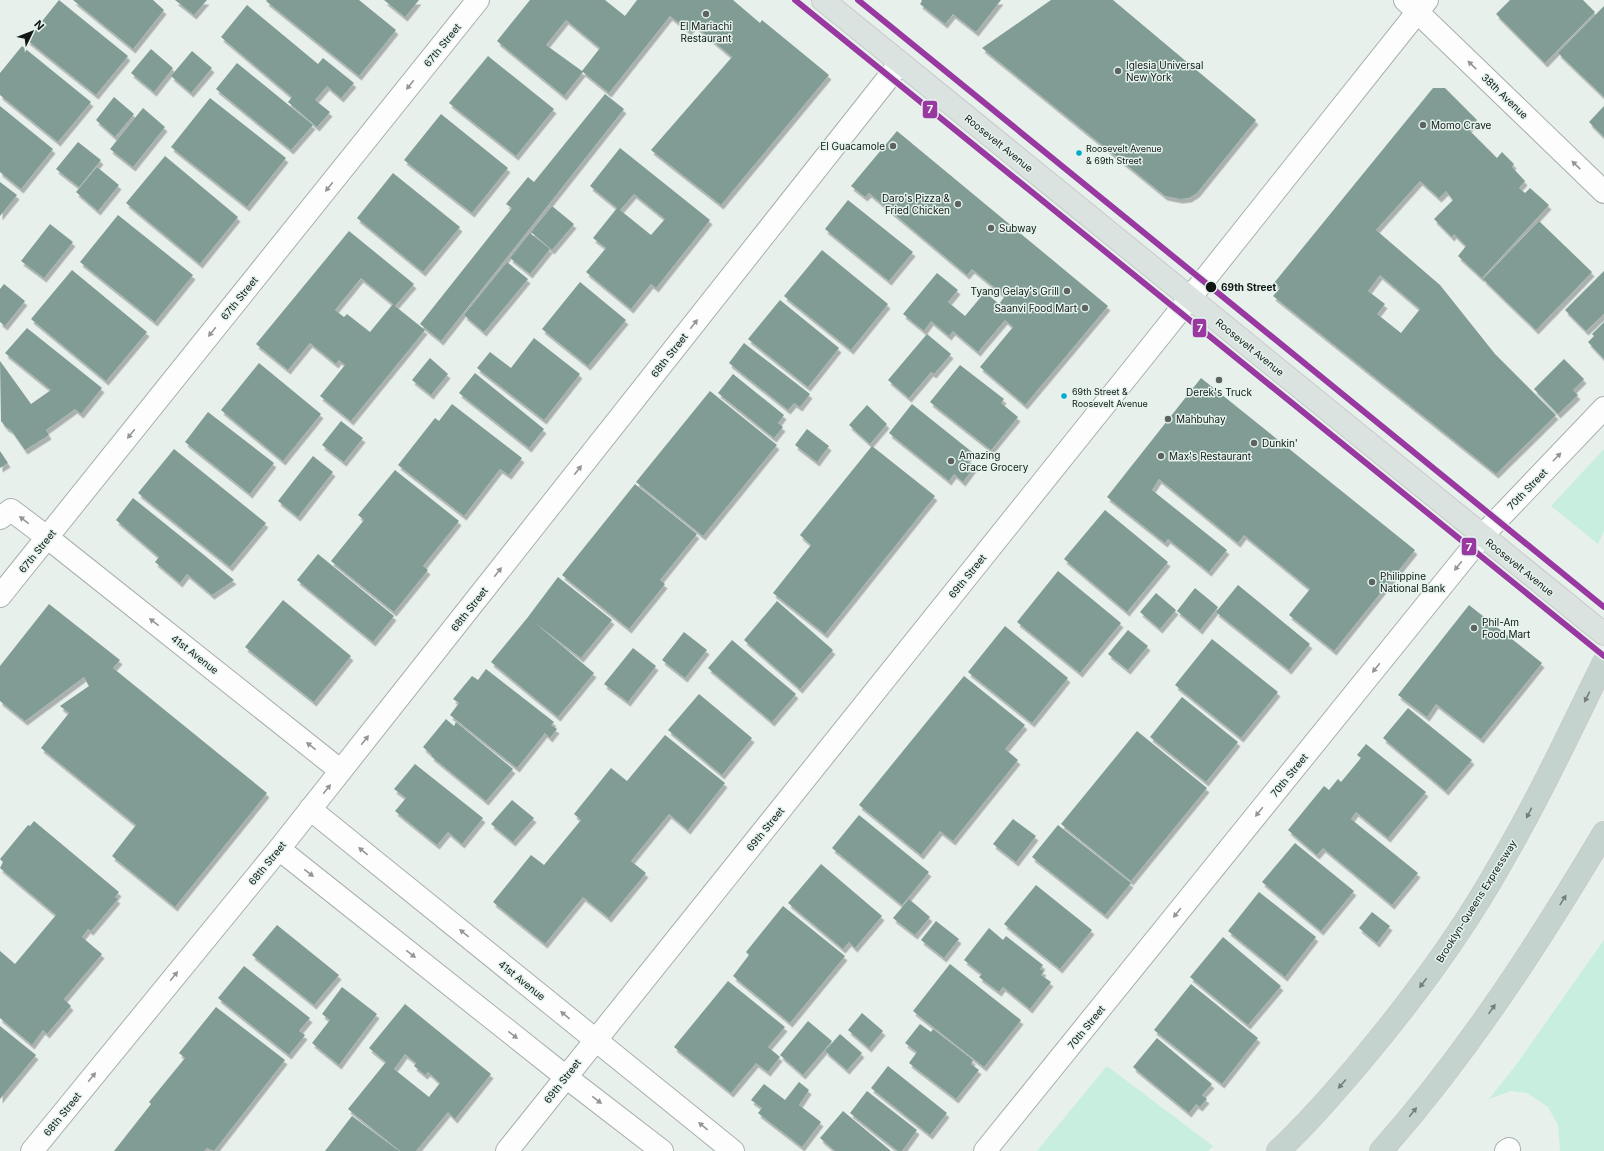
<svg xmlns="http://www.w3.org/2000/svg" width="1604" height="1151" viewBox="0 0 1604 1151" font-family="Inter,sans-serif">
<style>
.green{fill:#c7eede}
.building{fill:#819c94;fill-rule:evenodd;filter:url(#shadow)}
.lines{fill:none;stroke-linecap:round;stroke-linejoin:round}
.minor-casing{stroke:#a8afac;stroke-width:24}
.major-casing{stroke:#c8cbc9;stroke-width:24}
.highway-casing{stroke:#c8cbc9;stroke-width:24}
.minor{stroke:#fcfdfc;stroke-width:22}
.major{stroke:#dbe3e0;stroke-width:22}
.highway{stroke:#c5d3ce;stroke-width:22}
.metro-1-casing{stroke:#e4f3ec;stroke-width:9}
.metro-1{stroke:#9a38a1;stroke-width:6}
.oneway{fill:#939694}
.oneway2{fill:#747e7b}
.poi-dot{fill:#5d6360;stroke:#e4f3ec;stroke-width:1.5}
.bus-dot{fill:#00a9ce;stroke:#e4f3ec;stroke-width:1.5}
.stop-dot{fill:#121715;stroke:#e4f3ec;stroke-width:1.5}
.labels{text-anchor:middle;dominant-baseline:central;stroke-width:3;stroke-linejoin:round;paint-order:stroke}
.bus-label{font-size:9px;fill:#121715;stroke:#e4f3ec;text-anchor:start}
.poi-label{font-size:10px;fill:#121715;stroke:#e4f3ec;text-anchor:start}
.street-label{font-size:10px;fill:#121715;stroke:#e4f3ec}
.stop-label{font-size:10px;font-weight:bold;fill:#121715;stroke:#e4f3ec;text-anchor:start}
.line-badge{stroke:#e4f3ec;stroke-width:1.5}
.badge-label{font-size:11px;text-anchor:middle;font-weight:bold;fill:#fff}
</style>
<defs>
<filter id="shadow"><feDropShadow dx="2.5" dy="4.5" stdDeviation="0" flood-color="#0004"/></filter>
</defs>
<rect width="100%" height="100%" fill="#e8f0ec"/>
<path class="green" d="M 1604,449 L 1604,531 L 1598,544 L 1551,506 Z
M 1604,940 L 1604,1151 L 1560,1151 L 1558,1125 L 1548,1107 L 1527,1093 L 1511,1091 L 1489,1099 L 1516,1065 Z
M 1107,1066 L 1213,1146 L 1208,1151 L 1037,1151 Z"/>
<path class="building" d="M 59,0 L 128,56 L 96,95 L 27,40 Z
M 73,0 L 153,0 L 164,10 L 133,49 Z
M 175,0 L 207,0 L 194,15 Z
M 267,0 L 359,0 L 396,30 L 359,76 L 266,1 Z
M 384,0 L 419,0 L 405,17 Z
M 530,0 L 605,0 L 625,16 L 637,0 L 733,0 L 760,23 L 762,20 L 829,75 L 721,205 L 651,150 L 732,57 L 694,25 L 689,31 L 670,16 L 609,93 L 583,72 L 564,96 L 497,41 ZM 566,20 L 600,48 L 582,71 L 546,45 Z
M 921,0 L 1001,0 L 976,32 L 953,14 L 945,24 L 920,4 L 922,1 Z
M 1051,0 L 1113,0 L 1256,120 L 1197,193 L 1189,198 L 1180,199 L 1165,196 L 982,48 Z
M 1510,0 L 1583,0 L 1595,12 L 1545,63 L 1496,14 Z
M 247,5 L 318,64 L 323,58 L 354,83 L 341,98 L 327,86 L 315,100 L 330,112 L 317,127 L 288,102 L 292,97 L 221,37 Z
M 1604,6 L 1604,97 L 1558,53 Z
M 22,46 L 91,102 L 58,142 L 0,95 L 0,73 Z
M 151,49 L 173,68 L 154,92 L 131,73 Z
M 192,51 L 212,68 L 191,93 L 171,76 Z
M 488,56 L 554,109 L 516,156 L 449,103 Z
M 237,63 L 313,125 L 291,150 L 216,89 Z
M 1433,88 L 1445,88 L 1477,120 L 1468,129 L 1497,158 L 1502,152 L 1514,164 L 1512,167 L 1525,181 L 1519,188 L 1525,193 L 1530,188 L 1549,205 L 1482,278 L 1458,256 L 1466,246 L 1454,234 L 1452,237 L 1434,219 L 1453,200 L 1446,191 L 1439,198 L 1420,181 L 1376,230 L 1440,285 L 1495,354 L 1556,415 L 1496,474 L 1273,296 L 1280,288 L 1274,283 ZM 1380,275 L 1420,309 L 1401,333 L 1377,314 L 1385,304 L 1368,291 Z
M 605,94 L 624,109 L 441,341 L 420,324 L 512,208 L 506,204 L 528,177 L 534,182 Z
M 114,97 L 134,114 L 115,137 L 96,120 Z
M 210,98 L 286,158 L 247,207 L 171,147 Z
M 0,106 L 53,149 L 21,189 L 0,172 Z
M 1604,106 L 1604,137 L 1589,122 Z
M 143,108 L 165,127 L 133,167 L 110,149 Z
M 441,114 L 508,168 L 472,213 L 404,160 Z
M 897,131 L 1108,306 L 1025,405 L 980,367 L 1013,327 L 1005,320 L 978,352 L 953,331 L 949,336 L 931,321 L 924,331 L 903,314 L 937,273 L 958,290 L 948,302 L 965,316 L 985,292 L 999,304 L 1005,296 L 972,269 L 967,275 L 869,193 L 865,197 L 851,186 Z
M 78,142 L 101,160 L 79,187 L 56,169 Z
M 620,148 L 710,220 L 656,288 L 651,284 L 631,309 L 586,272 L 606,248 L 593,238 L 617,208 L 590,186 ZM 634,194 L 665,219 L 651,235 L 620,210 Z
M 165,156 L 238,217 L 200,264 L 126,203 Z
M 97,167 L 119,185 L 98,211 L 76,192 Z
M 393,173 L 460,227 L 423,272 L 357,218 Z
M 0,182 L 17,195 L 0,216 Z
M 848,200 L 913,252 L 889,281 L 825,229 Z
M 552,206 L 574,224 L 552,250 L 531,232 Z
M 118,215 L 193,275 L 155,322 L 80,262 Z
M 1539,221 L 1592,272 L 1536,330 L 1483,279 Z
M 50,224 L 73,242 L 44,278 L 21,261 Z
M 349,231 L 414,284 L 395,306 L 425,330 L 351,421 L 320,396 L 345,365 L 339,360 L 336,364 L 310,343 L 288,370 L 256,344 ZM 361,278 L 393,304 L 370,332 L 347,314 L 344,317 L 335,310 Z
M 530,233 L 550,249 L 530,274 L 510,258 Z
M 822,250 L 888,304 L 851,350 L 784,296 Z
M 507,262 L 528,279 L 484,332 L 464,315 Z
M 72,270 L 147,332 L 106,381 L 31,319 Z
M 1604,271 L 1604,314 L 1586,331 L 1565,310 Z
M 580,282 L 626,320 L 588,366 L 542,329 Z
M 4,284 L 25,301 L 5,326 L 0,322 L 0,289 Z
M 780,300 L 839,348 L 808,387 L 748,339 Z
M 1604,322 L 1604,359 L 1588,342 L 1594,336 L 1592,334 Z
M 27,328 L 102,388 L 81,414 L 75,409 L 46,430 L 49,435 L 25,450 L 11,430 L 6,427 L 1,421 L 0,361 L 31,404 L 51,390 L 5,353 Z
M 927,334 L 951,354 L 934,374 L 931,372 L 909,398 L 888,380 Z
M 534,338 L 580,374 L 544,420 L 477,368 L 490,352 L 511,368 Z
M 744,343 L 810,394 L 800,407 L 794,403 L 788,410 L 729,363 Z
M 430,358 L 448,374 L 431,395 L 412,380 Z
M 1564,359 L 1584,379 L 1573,390 L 1578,395 L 1558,414 L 1534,389 Z
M 259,363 L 321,414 L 283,461 L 221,410 Z
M 960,365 L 1004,399 L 1001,403 L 1018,417 L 991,450 L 930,402 Z
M 475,373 L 544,429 L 529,448 L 459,393 Z
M 733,374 L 784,415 L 778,423 L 783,427 L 774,438 L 718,393 Z
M 1201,378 L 1415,550 L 1334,651 L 1289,615 L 1310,589 L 1244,535 L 1238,543 L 1159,479 L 1152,490 L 1227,550 L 1209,572 L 1168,539 L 1165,543 L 1107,497 Z
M 710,391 L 777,445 L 703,536 L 636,482 Z
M 452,404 L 522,458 L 509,475 L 500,469 L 464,516 L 398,465 L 435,418 L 439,421 Z
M 912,404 L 972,452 L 966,460 L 975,466 L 963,482 L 954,474 L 949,481 L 889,433 Z
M 867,405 L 887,424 L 870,444 L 849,425 Z
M 208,412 L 274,463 L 250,494 L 185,442 Z
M 341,421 L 363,438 L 344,462 L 322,445 Z
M 807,429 L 829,446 L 817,462 L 795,445 Z
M 872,446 L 935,496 L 825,634 L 773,593 L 811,545 L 800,535 Z
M 174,449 L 266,523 L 230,567 L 138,493 Z
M 0,451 L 8,463 L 0,468 Z
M 313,456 L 333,472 L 298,517 L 278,501 Z
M 395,470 L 459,521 L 423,566 L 428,570 L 394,612 L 331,561 L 364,520 L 358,515 Z
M 635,484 L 697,534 L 660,580 L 665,584 L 629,629 L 562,575 Z
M 133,498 L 204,555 L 234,580 L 212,595 L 187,574 L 180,583 L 155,562 L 159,557 L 116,520 Z
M 1105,510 L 1168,562 L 1127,612 L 1064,559 Z
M 318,554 L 394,616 L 373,642 L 297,580 Z
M 1058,571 L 1121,623 L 1080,673 L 1017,622 Z
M 558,577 L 612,620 L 581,658 L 535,623 L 594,673 L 558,717 L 491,662 L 528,617 Z
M 1238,585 L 1310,644 L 1289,670 L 1216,612 Z
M 1195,588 L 1218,607 L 1200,630 L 1177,611 Z
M 1156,593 L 1176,610 L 1160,629 L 1140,612 Z
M 283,600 L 351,656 L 314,702 L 245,647 Z
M 777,601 L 833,650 L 800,689 L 744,640 Z
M 49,604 L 120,660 L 113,668 L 267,793 L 175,907 L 112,856 L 136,825 L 41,748 L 69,713 L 60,706 L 89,686 L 84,677 L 25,721 L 0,701 L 0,666 Z
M 1469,605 L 1542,663 L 1481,739 L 1436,704 L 1427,717 L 1398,695 Z
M 1005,626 L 1068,678 L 1032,723 L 968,672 Z
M 1128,630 L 1148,646 L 1128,670 L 1108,654 Z
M 684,632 L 707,650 L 685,678 L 662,660 Z
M 1212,639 L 1278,692 L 1241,738 L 1175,685 Z
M 732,640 L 796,694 L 772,722 L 708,668 Z
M 633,648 L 656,666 L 628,702 L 604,684 Z
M 486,669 L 554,722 L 551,725 L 557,729 L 550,738 L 545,733 L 517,768 L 450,715 L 459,703 L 453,699 L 472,676 L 478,680 Z
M 964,676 L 1025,725 L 1005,749 L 1018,760 L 953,841 L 940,831 L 921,855 L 859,805 Z
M 699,694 L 752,738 L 722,775 L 668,730 Z
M 1182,697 L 1238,742 L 1206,782 L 1150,737 Z
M 1408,708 L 1472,760 L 1446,791 L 1383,738 Z
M 446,719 L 454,726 L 456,722 L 513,769 L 486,801 L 431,756 L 432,755 L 423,747 Z
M 1137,731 L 1207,788 L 1131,881 L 1061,824 Z
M 665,735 L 725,783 L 688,830 L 669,814 L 631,861 L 646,873 L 609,918 L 583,897 L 545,944 L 493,902 L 531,855 L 544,865 L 581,820 L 574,814 L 611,768 L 627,781 Z
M 1366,744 L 1426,792 L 1388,838 L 1356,812 L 1351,819 L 1418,873 L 1392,905 L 1323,848 L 1317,855 L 1288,830 L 1324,786 L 1329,790 L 1338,779 L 1341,782 L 1361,758 L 1357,755 Z
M 415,764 L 483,818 L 462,844 L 448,832 L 437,845 L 395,811 L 406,798 L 394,789 Z
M 512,800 L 534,818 L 513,842 L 491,824 Z
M 859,815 L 929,872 L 902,905 L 832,848 Z
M 1013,819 L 1036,836 L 1016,862 L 993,844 Z
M 34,821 L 119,892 L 115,897 L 118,899 L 91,931 L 88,929 L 82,937 L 102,954 L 64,999 L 71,1006 L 47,1034 L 43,1030 L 32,1045 L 0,1018 L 0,951 L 15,964 L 56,915 L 0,868 L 3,862 L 0,859 L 28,825 L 30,826 Z
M 1058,825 L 1131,883 L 1105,915 L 1032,857 Z
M 1295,843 L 1354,891 L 1321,931 L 1262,882 Z
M 821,864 L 882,916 L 855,948 L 849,942 L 843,949 L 788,903 Z
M 1036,885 L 1092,930 L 1060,969 L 1004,924 Z
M 1259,892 L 1316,937 L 1285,977 L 1228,931 Z
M 909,899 L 930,917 L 915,935 L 893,918 Z
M 783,906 L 845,956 L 790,1023 L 733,976 L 749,955 L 746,952 Z
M 1372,912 L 1390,926 L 1377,943 L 1359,928 Z
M 936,921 L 959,939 L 944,958 L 921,940 Z
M 277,925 L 339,975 L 314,1005 L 252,955 Z
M 989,928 L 1003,940 L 1006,936 L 1043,965 L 1040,969 L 1044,971 L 1041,975 L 1051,982 L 1030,1009 L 1003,987 L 999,992 L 979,977 L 982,974 L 964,960 Z
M 1223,937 L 1281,986 L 1248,1025 L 1190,977 Z
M 950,964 L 1021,1020 L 984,1067 L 913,1011 Z
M 244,966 L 310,1018 L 299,1031 L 305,1035 L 289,1055 L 218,998 Z
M 728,981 L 785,1027 L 768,1047 L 780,1057 L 768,1072 L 756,1063 L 731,1093 L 674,1047 Z
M 1191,984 L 1258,1038 L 1222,1084 L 1154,1030 Z
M 342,987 L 377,1014 L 339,1065 L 312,1043 L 330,1020 L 322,1014 Z
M 405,1004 L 491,1074 L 455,1119 L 448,1112 L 416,1151 L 400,1151 L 348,1109 L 386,1062 L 369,1048 ZM 405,1054 L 416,1063 L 414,1066 L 425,1075 L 428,1072 L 440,1083 L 429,1097 L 394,1069 Z
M 216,1007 L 285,1060 L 214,1151 L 207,1148 L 204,1151 L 114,1151 L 151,1104 L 149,1102 L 185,1058 L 179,1053 Z
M 862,1013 L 883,1031 L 869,1048 L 848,1030 Z
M 808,1021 L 832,1041 L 803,1075 L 780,1055 Z
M 920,1024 L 931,1032 L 933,1029 L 973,1060 L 971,1064 L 979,1070 L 956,1099 L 909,1063 L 917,1052 L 905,1043 Z
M 0,1026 L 36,1055 L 0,1099 Z
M 840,1034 L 862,1053 L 847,1070 L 825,1051 Z
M 1157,1038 L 1212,1084 L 1202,1095 L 1207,1099 L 1200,1107 L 1196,1104 L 1189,1113 L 1133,1067 Z
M 888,1066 L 947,1113 L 930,1135 L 871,1088 Z
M 799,1082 L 809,1090 L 799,1105 L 821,1122 L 802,1147 L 758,1113 L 762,1108 L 751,1100 L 764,1084 L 785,1100 Z
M 867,1091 L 917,1130 L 902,1151 L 898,1151 L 850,1113 Z
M 843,1111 L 891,1151 L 835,1151 L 820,1138 Z
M 352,1116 L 399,1151 L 325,1151 Z"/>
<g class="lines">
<defs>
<path id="minor" d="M 1405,0 L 1604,192
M 0,518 L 11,510 L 48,538 L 341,771
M 0,596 L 478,0
M 310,809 L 733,1151
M 279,849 L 566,1077 L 662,1151
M 32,1151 L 279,849 L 900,63
M 507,1151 L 1158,338 L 1427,0
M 985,1151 L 1482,536 L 1604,408
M 1506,1151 L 1509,1149"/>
<path id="major" d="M 823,0 L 1604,634"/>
<path id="highway" d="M 1278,1151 C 1306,1125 1331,1096 1356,1067 C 1410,1003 1460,936 1501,863 C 1539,798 1571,729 1604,662
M 1381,1151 C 1467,1054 1538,944 1604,833"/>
</defs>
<use href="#minor" class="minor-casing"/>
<use href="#major" class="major-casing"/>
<use href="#highway" class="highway-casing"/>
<use href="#minor" class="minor"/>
<use href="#major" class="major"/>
<use href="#highway" class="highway"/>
<defs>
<path id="metro-1" d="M 795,0 L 1604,656
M 858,0 L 1604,607"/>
</defs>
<use href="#metro-1" class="metro-1-casing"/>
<use href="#metro-1" class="metro-1"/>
</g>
<defs><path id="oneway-solid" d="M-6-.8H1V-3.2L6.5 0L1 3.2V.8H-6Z"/></defs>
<g class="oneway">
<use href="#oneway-solid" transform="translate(1472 65) rotate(-136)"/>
<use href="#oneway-solid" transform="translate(410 85) rotate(129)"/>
<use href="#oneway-solid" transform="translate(1576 165) rotate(-136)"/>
<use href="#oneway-solid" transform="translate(329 187) rotate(129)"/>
<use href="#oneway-solid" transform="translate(694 324) rotate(-52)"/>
<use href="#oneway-solid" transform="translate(212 332) rotate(129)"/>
<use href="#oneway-solid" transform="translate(131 434) rotate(129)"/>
<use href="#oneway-solid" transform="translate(1557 457) rotate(-46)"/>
<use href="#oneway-solid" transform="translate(578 470) rotate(-52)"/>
<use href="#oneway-solid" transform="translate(24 520) rotate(-143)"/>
<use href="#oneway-solid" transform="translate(1458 566) rotate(129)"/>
<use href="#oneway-solid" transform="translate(498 572) rotate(-52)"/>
<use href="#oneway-solid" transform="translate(154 622) rotate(-142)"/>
<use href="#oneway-solid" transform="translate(1376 668) rotate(129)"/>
<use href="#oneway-solid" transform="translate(365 740) rotate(-52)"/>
<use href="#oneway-solid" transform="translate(311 746) rotate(-142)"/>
<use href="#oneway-solid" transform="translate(327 789) rotate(-51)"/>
<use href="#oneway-solid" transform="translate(1259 812) rotate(129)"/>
<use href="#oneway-solid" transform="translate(363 851) rotate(-141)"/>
<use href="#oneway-solid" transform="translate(309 873) rotate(38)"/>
<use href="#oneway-solid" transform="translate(1177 913) rotate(129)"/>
<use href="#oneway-solid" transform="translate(464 933) rotate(-141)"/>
<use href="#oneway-solid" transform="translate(411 954) rotate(38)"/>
<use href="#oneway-solid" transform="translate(174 976) rotate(-51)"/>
<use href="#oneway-solid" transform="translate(565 1015) rotate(-141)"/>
<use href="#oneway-solid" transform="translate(513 1035) rotate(38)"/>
<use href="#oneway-solid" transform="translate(92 1077) rotate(-51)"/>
<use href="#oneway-solid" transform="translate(597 1100) rotate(38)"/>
<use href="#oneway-solid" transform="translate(703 1126) rotate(-141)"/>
</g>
<g class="oneway2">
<use href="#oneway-solid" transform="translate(1587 697) rotate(116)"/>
<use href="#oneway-solid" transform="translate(1529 813) rotate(117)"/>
<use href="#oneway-solid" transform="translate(1563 900) rotate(-58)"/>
<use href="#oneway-solid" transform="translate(1423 983) rotate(127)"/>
<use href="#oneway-solid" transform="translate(1492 1009) rotate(-55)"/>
<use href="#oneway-solid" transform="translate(1342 1084) rotate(131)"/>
<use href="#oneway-solid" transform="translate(1413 1112) rotate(-51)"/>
</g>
<g class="poi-dot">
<circle cx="706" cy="14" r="4"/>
<circle cx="1118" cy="71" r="4"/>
<circle cx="1423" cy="125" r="4"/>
<circle cx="893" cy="146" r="4"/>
<circle cx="958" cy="204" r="4"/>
<circle cx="991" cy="228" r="4"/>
<circle cx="1067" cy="291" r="4"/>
<circle cx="1085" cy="308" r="4"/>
<circle cx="1219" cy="380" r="4"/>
<circle cx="1168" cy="419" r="4"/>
<circle cx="1254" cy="443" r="4"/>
<circle cx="1161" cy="456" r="4"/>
<circle cx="951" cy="461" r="4"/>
<circle cx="1372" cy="582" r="4"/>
<circle cx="1474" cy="628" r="4"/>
</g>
<g class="bus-dot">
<circle cx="1079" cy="153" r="3.5"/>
<circle cx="1064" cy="396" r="3.5"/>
</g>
<circle class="stop-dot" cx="1211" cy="287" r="6"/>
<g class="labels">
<g class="bus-label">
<text x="1086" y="148">Roosevelt Avenue<tspan x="1086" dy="12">&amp; 69th Street</tspan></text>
<text x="1072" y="391">69th Street &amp;<tspan x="1072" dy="12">Roosevelt Avenue</tspan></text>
</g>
<g class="poi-label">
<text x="706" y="26" text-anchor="middle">El Mariachi<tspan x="706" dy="12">Restaurant</tspan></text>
<text x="1126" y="65">Iglesia Universal<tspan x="1126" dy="12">New York</tspan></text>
<text x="1431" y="125">Momo Crave</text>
<text x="885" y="146" text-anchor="end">El Guacamole</text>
<text x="950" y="198" text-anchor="end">Daro's Pizza &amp;<tspan x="950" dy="12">Fried Chicken</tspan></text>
<text x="999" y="228">Subway</text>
<text x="1059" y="291" text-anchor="end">Tyang Gelay's Grill</text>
<text x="1077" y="308" text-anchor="end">Saanvi Food Mart</text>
<text x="1219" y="392" text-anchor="middle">Derek's Truck</text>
<text x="1176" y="419">Mahbuhay</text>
<text x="1262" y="443">Dunkin'</text>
<text x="959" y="455">Amazing<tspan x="959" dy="12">Grace Grocery</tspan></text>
<text x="1169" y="456">Max's Restaurant</text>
<text x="1380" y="576">Philippine<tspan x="1380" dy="12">National Bank</tspan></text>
<text x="1482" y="622">Phil-Am<tspan x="1482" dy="12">Food Mart</tspan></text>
</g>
<g class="street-label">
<text transform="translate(442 45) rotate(-51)">67th Street</text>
<text transform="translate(1505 96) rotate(44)">38th Avenue</text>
<text transform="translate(999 143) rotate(39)">Roosevelt Avenue</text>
<text transform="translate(239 298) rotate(-51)">67th Street</text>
<text transform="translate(1250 347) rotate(39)">Roosevelt Avenue</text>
<text transform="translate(669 355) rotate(-52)">68th Street</text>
<text transform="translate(1527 489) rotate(-46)">70th Street</text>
<text transform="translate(37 551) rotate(-51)">67th Street</text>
<text transform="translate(1520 567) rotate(39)">Roosevelt Avenue</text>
<text transform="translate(967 576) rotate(-51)">69th Street</text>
<text transform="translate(469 609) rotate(-52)">68th Street</text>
<text transform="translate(195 654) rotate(38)">41st Avenue</text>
<text transform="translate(1289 775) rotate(-51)">70th Street</text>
<text transform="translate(765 829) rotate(-51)">69th Street</text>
<text transform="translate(267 863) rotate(-51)">68th Street</text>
<text transform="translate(1476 901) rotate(-58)">Brooklyn-Queens Expressway</text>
<text transform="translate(522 980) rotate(39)">41st Avenue</text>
<text transform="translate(1086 1027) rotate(-51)">70th Street</text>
<text transform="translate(562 1081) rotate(-52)">69th Street</text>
<text transform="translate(62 1114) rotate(-51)">68th Street</text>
</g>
<g class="stop-label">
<text x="1221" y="287">69th Street</text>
</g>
</g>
<g class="line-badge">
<rect x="922" y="100" width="16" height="19" rx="4" fill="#9a38a1"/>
<rect x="1192" y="318" width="15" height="20" rx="4" fill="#9a38a1"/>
<rect x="1461" y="537" width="16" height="19" rx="4" fill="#9a38a1"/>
</g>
<g class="badge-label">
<text x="930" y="113">7</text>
<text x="1200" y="332">7</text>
<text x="1469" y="551">7</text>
</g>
<g transform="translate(32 32) rotate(47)" stroke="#e4f3ec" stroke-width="3" paint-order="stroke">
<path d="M0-3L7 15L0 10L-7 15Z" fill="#121715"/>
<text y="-6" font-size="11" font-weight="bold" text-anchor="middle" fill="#121715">N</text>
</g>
</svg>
